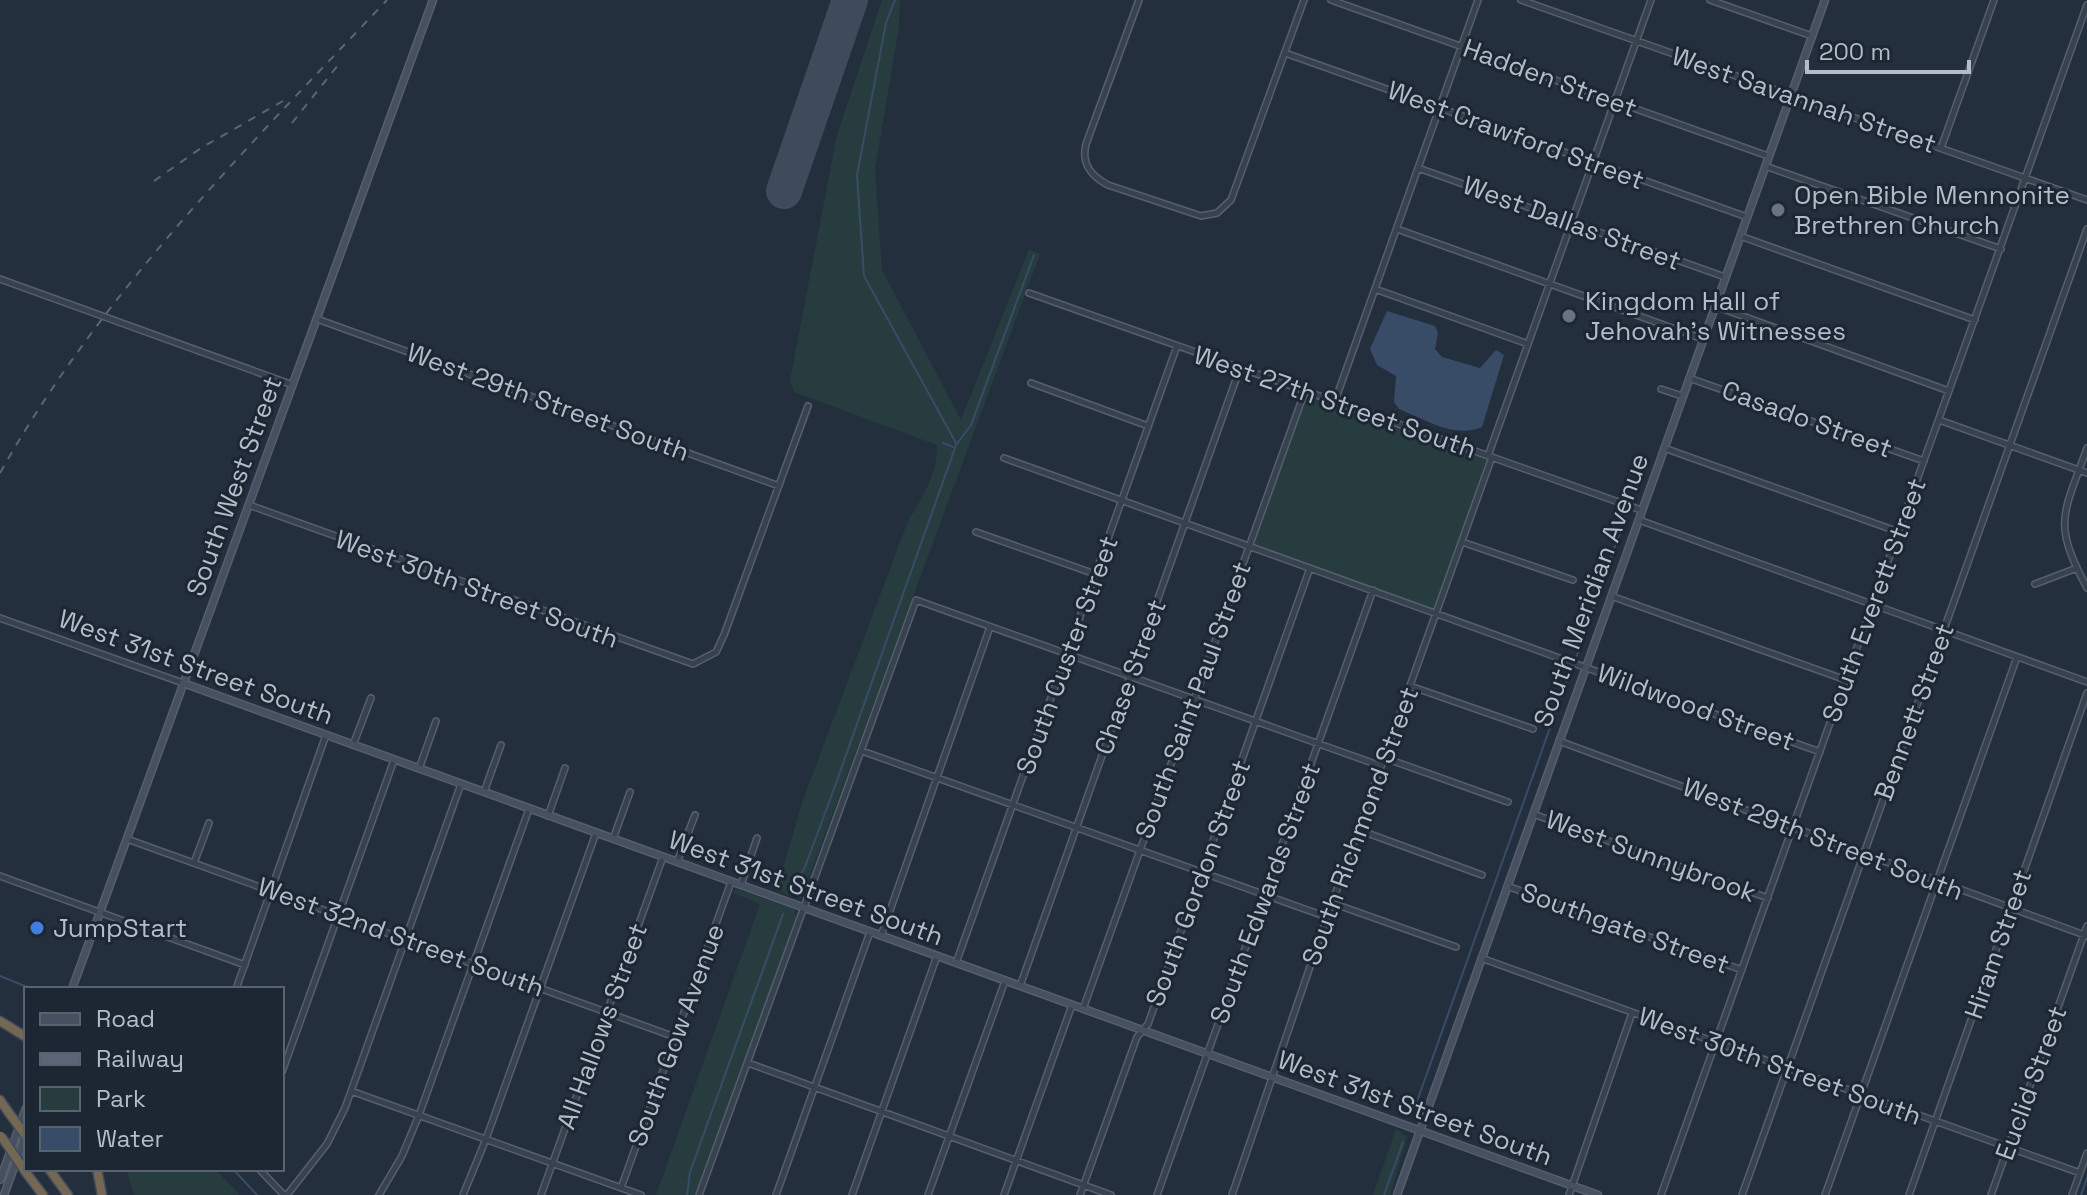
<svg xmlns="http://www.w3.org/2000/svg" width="2087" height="1195" viewBox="0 0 2087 1195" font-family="'Space Grotesk',sans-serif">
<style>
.green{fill:#263c3f}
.water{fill:#394c67}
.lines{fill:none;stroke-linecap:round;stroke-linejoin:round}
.stream{stroke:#394c67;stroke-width:2}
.runway{stroke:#3f4a5a;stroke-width:36}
.street-casing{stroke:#565f6c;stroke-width:8}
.secondary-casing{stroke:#565f6c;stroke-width:9}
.highway-casing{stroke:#434c59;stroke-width:11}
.street{stroke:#38414e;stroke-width:5}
.secondary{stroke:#465061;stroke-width:6}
.highway{stroke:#746855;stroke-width:8}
.rail{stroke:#5a6575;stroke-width:2;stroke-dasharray:8 8;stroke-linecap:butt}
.highway-bridge-casing{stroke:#434c59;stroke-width:11;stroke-linecap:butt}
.highway-bridge{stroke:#746855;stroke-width:8}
.worship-dot{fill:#6b7280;stroke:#1d2633;stroke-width:3}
.shop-dot{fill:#3f7fe0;stroke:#1d2633;stroke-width:3}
.labels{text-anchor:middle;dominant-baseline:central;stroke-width:6;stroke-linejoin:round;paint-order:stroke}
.street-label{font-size:26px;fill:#b4bcc9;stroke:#1d2633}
.poi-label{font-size:26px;fill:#b4bcc9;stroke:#1d2633;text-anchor:start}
</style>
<rect width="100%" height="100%" fill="#242f3e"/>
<path class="green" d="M 882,0 L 900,0 L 899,27 L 875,168 L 882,270 L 961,420 L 1029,249 L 1040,254 L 801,899 L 776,891 L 803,800 L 908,521 C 922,498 938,473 937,445 L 794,392 L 790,380 L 837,135 Z
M 1305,391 L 1492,457 L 1437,613 L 1249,545 Z
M 736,889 L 794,909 L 796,918 L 696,1195 L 656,1195 L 760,904 L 731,892 Z
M 1396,1129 L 1407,1137 L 1390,1195 L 1373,1195 Z
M 126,1169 L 215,1169 L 240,1195 L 134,1195 Z"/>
<path class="water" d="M 1387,311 L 1435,326 L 1438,333 L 1435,349 L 1442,357 L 1480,368 L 1496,350 L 1504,355 L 1482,427 C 1455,439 1424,419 1399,409 L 1394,402 L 1396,376 L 1377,365 L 1370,349 Z"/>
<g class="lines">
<path class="stream" d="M 895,0 L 886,23 L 857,175 L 864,276 L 956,443
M 943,443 L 953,447
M 1576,658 L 1626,515
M 793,887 L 805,867 L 835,786 L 956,445 L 971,425 L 1034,255
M 0,976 L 32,989
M 1414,1110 L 1572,666
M 233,1169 L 257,1195
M 687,1195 L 690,1172 L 783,914
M 1384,1195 L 1403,1142
M 2081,1195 L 2087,1178"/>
<path class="runway" d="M 784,191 L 850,0"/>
<defs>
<path id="street" d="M 1139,0 L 1086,144 C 1081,164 1091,176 1108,185 L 1201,216 L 1217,213 L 1231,200 L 1304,0
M 1331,0 L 1768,156
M 1521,0 L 2087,200
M 1710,0 L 1812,36
M 1285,53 L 1747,217
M 1941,148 L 1994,0
M 1765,166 L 2001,249
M 1418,168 L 1725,277
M 1397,229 L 1703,339
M 1740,236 L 1975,320
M 0,279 L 293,385
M 1375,289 L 1528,344
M 1029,293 L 1641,510
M 1715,306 L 1949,391
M 317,319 L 779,486
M 1689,378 L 1924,461
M 1031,383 L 1148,426
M 1661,389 L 1682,396
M 1335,401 L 1478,0
M 1939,420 L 2087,473
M 1664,448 L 1899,532
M 2087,448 C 2063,516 2052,522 2087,588
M 1488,456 L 1651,0
M 1004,458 L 1820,752
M 249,505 L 693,664 L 716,652 L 724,635 L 808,406
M 1639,520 L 2087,682
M 976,532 L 1095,574
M 1462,542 L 1573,580
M 2035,584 L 2077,568
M 1611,596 L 1846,680
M 0,618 L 183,683
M 1410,686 L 1533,729
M 1559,741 L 2087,936
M 353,745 L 371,698
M 862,751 L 1327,917
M 1385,758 L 1508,802
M 419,769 L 436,721
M 484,792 L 501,745
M 1533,814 L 1768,898
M 548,816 L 565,768
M 1359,830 L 1482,875
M 127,839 L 675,1037
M 613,839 L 630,792
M 677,862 L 695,815
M 194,863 L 209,823
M 0,876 L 245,965
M 741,885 L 757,838
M 1507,886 L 1742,970
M 1332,903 L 1456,947
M 881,936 L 990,627
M 1481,958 L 2080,1173
M 956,963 L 1177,346
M 1020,986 L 1240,368
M 236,989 L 326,735
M 1083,1009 L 1305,391
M 748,1063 L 1111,1195
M 282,1072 L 394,760
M 351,1091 L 641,1195
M 259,1169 L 284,1195
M 621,1188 L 731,882
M 287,1195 L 327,1144 L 345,1108 L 461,784
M 379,1195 L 402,1156 L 419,1115 L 529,809
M 463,1195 L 486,1139 L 596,833
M 541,1195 L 663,857
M 699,1195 L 916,600 L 1381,766
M 776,1195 L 870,932
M 852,1195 L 937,956
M 928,1195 L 1005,981
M 1004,1195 L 1072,1005
M 1080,1195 L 1137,1037 L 1148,1024 L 1310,568
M 1157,1195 L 1373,590
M 1232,1195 L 1327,917 L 1492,457
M 1569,1195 L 1632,1013
M 1661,1195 L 2087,5
M 1742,1195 L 2087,229
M 1825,1195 L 2017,657
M 1909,1195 L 2087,693
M 1991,1195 L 2087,926
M 2072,1195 L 2087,1153"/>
<path id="secondary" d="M 183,683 L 1598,1195
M 72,989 L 433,0
M 0,1180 L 26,1108
M 4,1195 L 26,1134
M 1397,1195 L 1825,0"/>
<path id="highway" d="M 0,1021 L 26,1037
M 0,1100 L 9,1113
M 49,1169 L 68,1195
M 97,1169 L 102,1195
M 27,1174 L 43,1195"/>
</defs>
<use href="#street" class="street-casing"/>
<use href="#secondary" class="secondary-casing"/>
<use href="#highway" class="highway-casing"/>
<use href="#street" class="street"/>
<use href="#secondary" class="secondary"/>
<use href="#highway" class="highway"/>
<path class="rail" d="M 292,123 L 339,64
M 154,181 L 201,148 L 283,101
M 0,473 C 102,292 245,150 387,0"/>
<defs>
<path id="highway-bridge" d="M 9,1113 L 26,1136
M 1,1136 L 27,1174"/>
</defs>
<use href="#highway-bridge" class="highway-bridge-casing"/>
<use href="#highway-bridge" class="highway-bridge"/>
</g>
<g class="worship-dot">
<circle cx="1778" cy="210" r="8"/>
<circle cx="1569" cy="316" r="8"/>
</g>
<circle class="shop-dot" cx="37" cy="928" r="8"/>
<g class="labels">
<g class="street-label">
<text transform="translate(1550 78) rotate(20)">Hadden Street</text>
<text transform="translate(1804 100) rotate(19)">West Savannah Street</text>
<text transform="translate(1516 135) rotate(20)">West Crawford Street</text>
<text transform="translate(1572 223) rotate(20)">West Dallas Street</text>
<text transform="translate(548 402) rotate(20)">West 29th Street South</text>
<text transform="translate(1335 402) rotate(19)">West 27th Street South</text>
<text transform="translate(1807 419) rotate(20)">Casado Street</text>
<text transform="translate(234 486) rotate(-70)">South West Street</text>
<text transform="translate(477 589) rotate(20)">West 30th Street South</text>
<text transform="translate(1591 590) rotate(-70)">South Meridian Avenue</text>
<text transform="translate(1874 600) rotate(-70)">South Everett Street</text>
<text transform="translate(1067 655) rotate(-70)">South Custer Street</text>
<text transform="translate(196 667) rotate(20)">West 31st Street South</text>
<text transform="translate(1130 677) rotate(-70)">Chase Street</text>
<text transform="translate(1193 700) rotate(-70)">South Saint Paul Street</text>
<text transform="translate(1696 707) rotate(20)">Wildwood Street</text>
<text transform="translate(1914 712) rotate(-70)">Bennett Street</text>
<text transform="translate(1360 826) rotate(-70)">South Richmond Street</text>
<text transform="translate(1823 839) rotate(21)">West 29th Street South</text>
<text transform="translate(1651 856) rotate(20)">West Sunnybrook</text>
<text transform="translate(1198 883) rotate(-70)">South Gordon Street</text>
<text transform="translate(806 888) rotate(20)">West 31st Street South</text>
<text transform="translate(1265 893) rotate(-70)">South Edwards Street</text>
<text transform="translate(1625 928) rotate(20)">Southgate Street</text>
<text transform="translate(401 937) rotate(20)">West 32nd Street South</text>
<text transform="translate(1998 944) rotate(-71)">Hiram Street</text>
<text transform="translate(602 1026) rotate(-70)">All Hallows Street</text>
<text transform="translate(676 1035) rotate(-70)">South Gow Avenue</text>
<text transform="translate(1780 1066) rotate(20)">West 30th Street South</text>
<text transform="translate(2031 1083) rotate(-70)">Euclid Street</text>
<text transform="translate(1415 1108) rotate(20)">West 31st Street South</text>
</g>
<g class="poi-label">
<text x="1794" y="195">Open Bible Mennonite<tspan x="1794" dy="30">Brethren Church</tspan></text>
<text x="1585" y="301">Kingdom Hall of<tspan x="1585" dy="30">Jehovah's Witnesses</tspan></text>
<text x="53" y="928">JumpStart</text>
</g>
</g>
<rect x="24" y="987" width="260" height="184" fill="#1d2633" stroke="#59626f" stroke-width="2"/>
<rect x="40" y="1013" width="40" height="12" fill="#465061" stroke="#59626f" stroke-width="2"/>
<text x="96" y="1027" font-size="24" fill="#b4bcc9">Road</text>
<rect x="40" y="1053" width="40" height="12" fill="#5a6575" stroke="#59626f" stroke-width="2"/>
<text x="96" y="1067" font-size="24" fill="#b4bcc9">Railway</text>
<rect x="40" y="1087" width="40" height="24" fill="#263c3f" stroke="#59626f" stroke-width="2"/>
<text x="96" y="1107" font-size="24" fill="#b4bcc9">Park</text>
<rect x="40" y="1127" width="40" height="24" fill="#394c67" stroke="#59626f" stroke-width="2"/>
<text x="96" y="1147" font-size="24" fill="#b4bcc9">Water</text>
<path d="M1807 60v12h162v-12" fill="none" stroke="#b4bcc9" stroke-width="4"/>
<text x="1819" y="60" font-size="24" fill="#b4bcc9" stroke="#1d2633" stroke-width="6" paint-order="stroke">200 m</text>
</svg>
